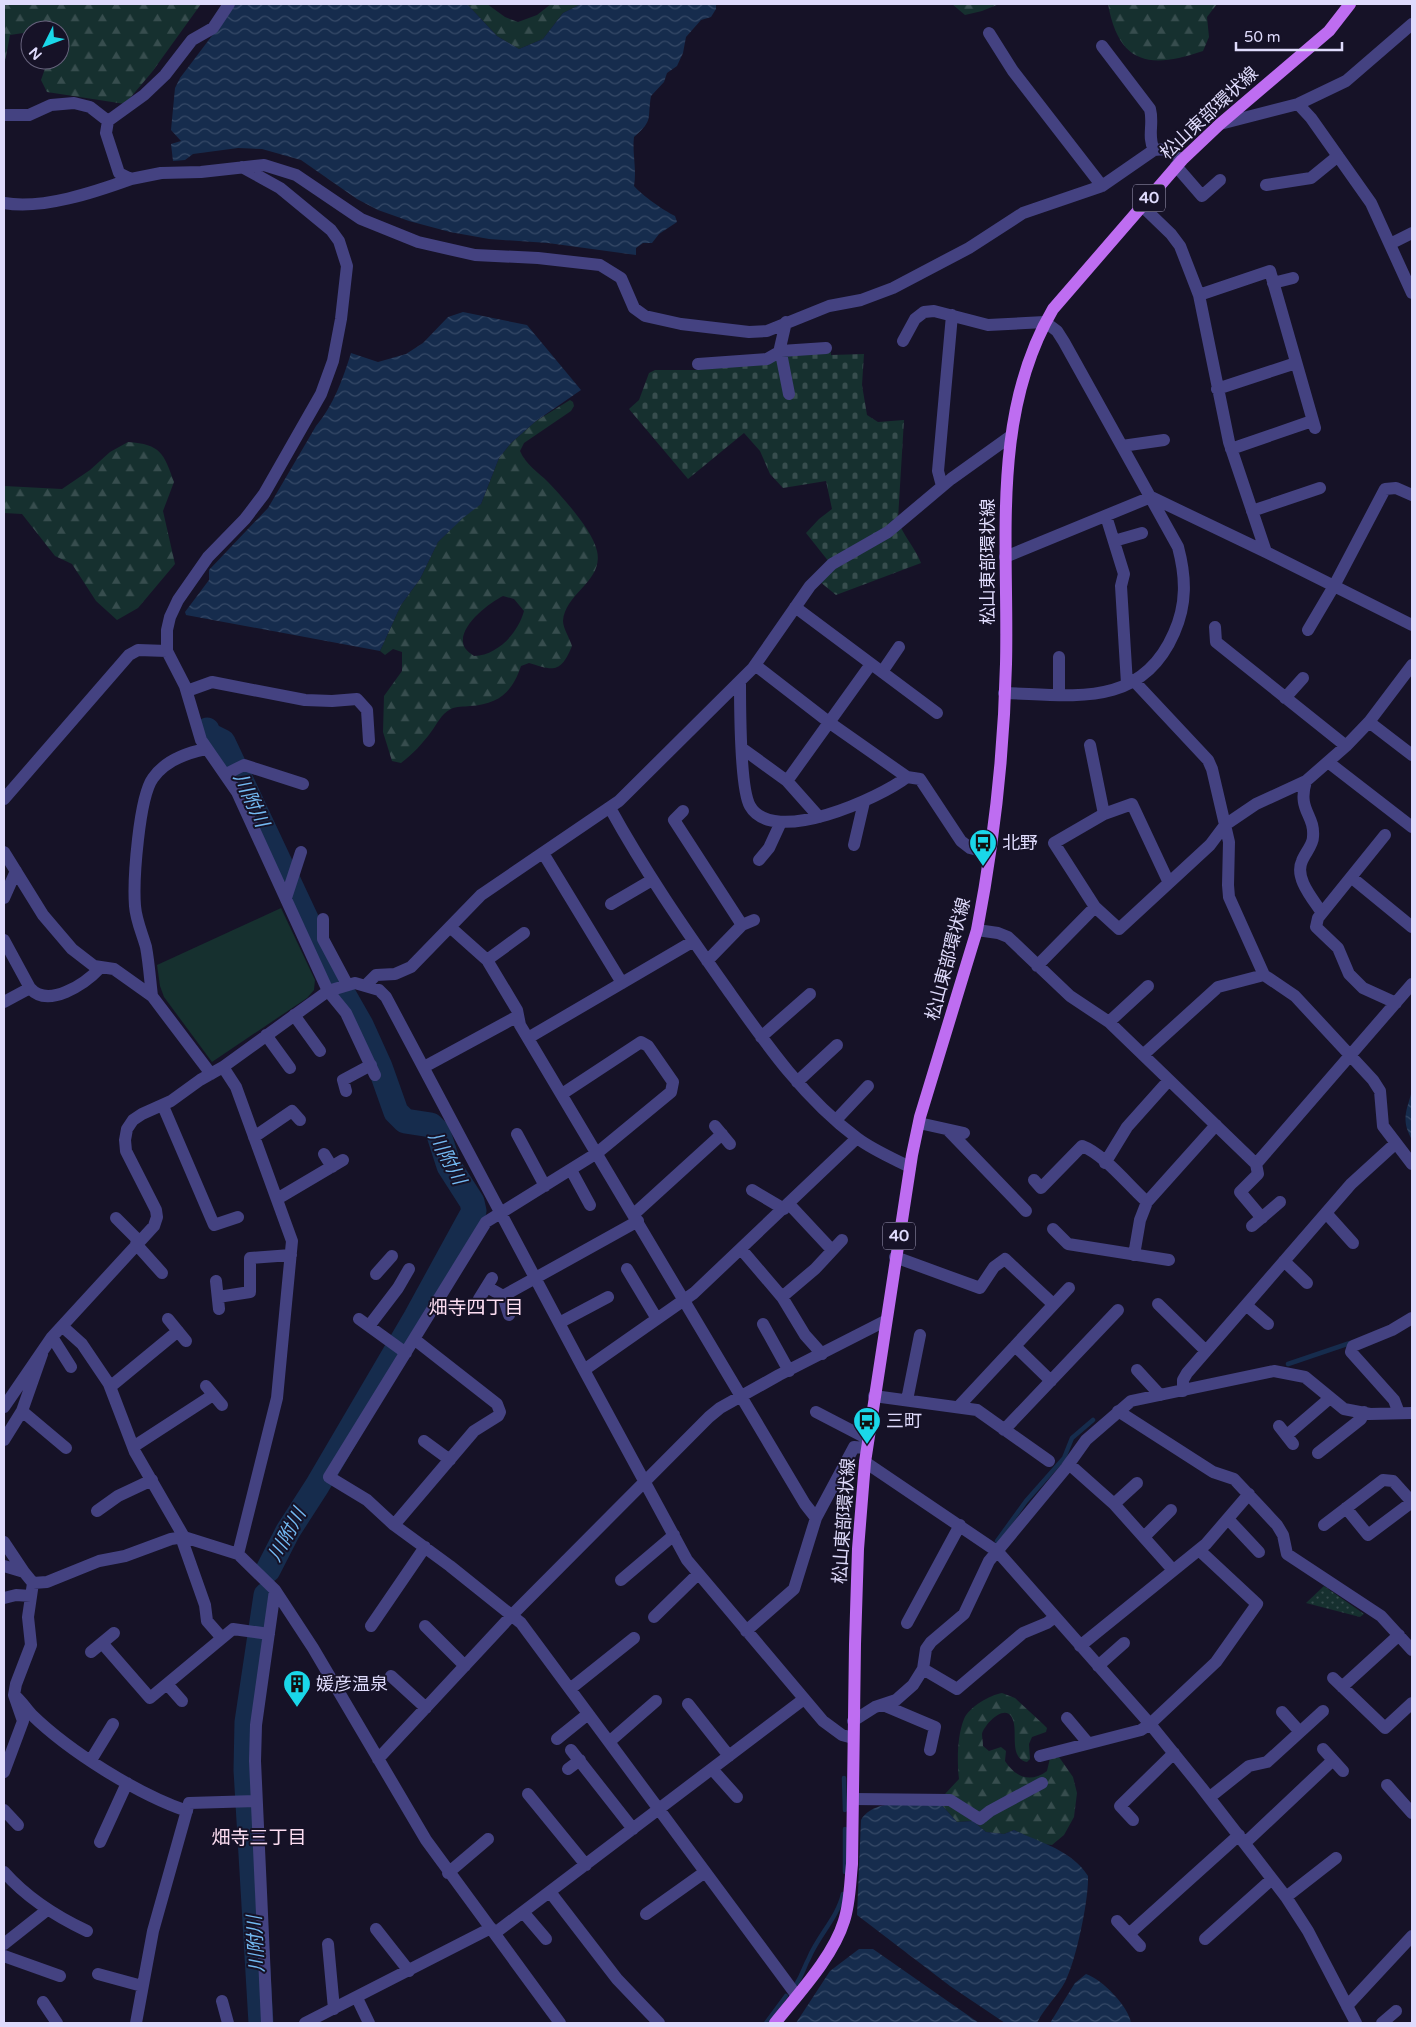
<svg xmlns="http://www.w3.org/2000/svg" width="1416" height="2027" viewBox="0 0 1416 2027" font-family="'Varela Round','Noto Sans JP',sans-serif">
<style>
.forest{fill:url(#forest-firs);fill-rule:evenodd}
.cemetery{fill:url(#cemetery-stones)}
.park{fill:url(#park-dots)}
.garden{fill:#16302f}
.water{fill:url(#water-waves)}
.lines{fill:none;stroke-linecap:round;stroke-linejoin:round}
.stream{stroke:#162c4d;stroke-width:4.5}
.river{stroke:#162c4d;stroke-width:25}
.minor{stroke:#444281;stroke-width:12}
.major{stroke:#be6df1;stroke-width:12}
.labels{text-anchor:middle;dominant-baseline:central;stroke-width:4;stroke-linejoin:round;paint-order:stroke}
.shield{fill:#161227;stroke:#a39fbc;stroke-width:1}
.shield-label{font-size:16px;font-weight:bold;fill:#dfdbfc}
.street-label{font-size:18px;fill:#dfdbfc;stroke:#161227}
.poi-label{font-size:18px;fill:#dfdbfc;stroke:#161227;text-anchor:start}
.water-label{font-size:19px;font-style:italic;fill:#73b9f2;stroke:#161227}
.neighbourhood-label{font-size:19px;fill:#fcddf1;stroke:#161227}
</style>
<defs>
<pattern id="forest-firs" width="22" height="20" patternUnits="userSpaceOnUse" patternTransform="scale(1.25)"><rect width="22" height="20" fill="#16302f"/><path d="M5 1l3.5 6h-7zM16 11l3.5 6h-7z" fill="#374d4e"/></pattern>
<pattern id="cemetery-stones" width="16" height="16" patternUnits="userSpaceOnUse" patternTransform="scale(1.25)"><rect width="16" height="16" fill="#16302f"/><path d="M2 7V4a2 2 0 0 1 4 0v3zM10 15v-3a2 2 0 0 1 4 0v3z" fill="#374d4e"/></pattern>
<pattern id="park-dots" width="8" height="8" patternUnits="userSpaceOnUse" patternTransform="scale(1.25)"><rect width="8" height="8" fill="#16302f"/><path d="M2 2h.1M6 6h.1" fill="none" stroke="#374d4e" stroke-width="1.8" stroke-linecap="round"/></pattern>
<pattern id="water-waves" width="16" height="10" patternUnits="userSpaceOnUse" patternTransform="scale(1.25)"><rect width="16" height="10" fill="#162c4d"/><path d="M0 5q4-4 8 0t8 0" fill="none" stroke="#374a68"/></pattern>
</defs>
<rect width="100%" height="100%" fill="#161227"/>
<path class="forest" d="M 4,4 L 201,4 L 152,72 L 125,104 L 47,92 L 41,80 L 48,60 L 60,60 L 60,30 L 30,30 L 30,32 L 10,35 L 4,67 Z
M 467,4 L 487,4 L 505,17 L 518,22 L 537,15 L 551,4 L 581,4 L 563,13 L 543,39 L 519,49 L 497,36 Z
M 952,4 L 999,4 L 982,11 L 965,15 Z
M 1108,4 L 1217,4 L 1207,17 L 1209,37 L 1203,51 C 1150,69 1119,65 1108,4 Z
M 570,400 L 573,402 L 574,406 L 571,411 L 524,443 L 520,451 C 526,465 538,472 548,482 C 563,498 592,529 597,551 C 604,581 565,593 563,621 C 563,628 570,639 572,646 C 561,673 554,671 529,663 L 521,666 C 512,693 498,704 470,706 C 464,707 456,706 451,709 C 441,714 437,724 431,732 C 423,743 412,755 401,763 L 392,761 L 383,732 L 384,696 L 402,671 L 402,652 L 393,649 L 385,655 L 380,651 L 401,605 L 420,579 L 438,542 L 463,517 L 481,504 L 499,458 L 511,443 L 536,421 ZM 503,596 L 514,599 L 524,611 C 518,633 498,655 474,656 C 471,654 467,651 465,648 C 454,629 489,603 503,596 Z
M 128,442 C 161,444 164,454 174,482 L 163,511 L 175,564 L 138,608 L 117,620 L 96,601 L 72,564 L 55,556 L 22,514 L 4,513 L 4,486 L 62,489 L 90,470 L 110,452 Z
M 1002,1693 L 1015,1698 L 1043,1724 L 1047,1728 L 1046,1732 L 1032,1737 L 1029,1744 L 1030,1759 L 1027,1762 C 1007,1757 1020,1729 1011,1716 C 1003,1705 984,1725 982,1734 C 982,1737 983,1742 983,1746 L 989,1751 L 1001,1747 L 1006,1751 L 1005,1761 C 1016,1778 1031,1783 1047,1771 L 1050,1758 L 1059,1757 L 1073,1777 L 1077,1793 L 1074,1817 L 1064,1835 L 1052,1845 L 1043,1844 L 1014,1830 L 1004,1834 L 986,1832 L 973,1821 L 957,1822 L 940,1803 L 945,1794 L 959,1779 C 957,1762 957,1736 964,1719 C 969,1707 990,1695 1002,1693 Z"/>
<path class="cemetery" d="M 830,345 L 831,355 L 864,354 L 862,385 L 867,415 L 878,422 L 904,420 L 898,519 C 902,535 915,547 921,563 L 836,595 L 819,581 L 833,567 L 806,533 L 819,519 L 832,509 L 826,481 L 783,488 L 770,474 L 760,451 L 744,433 L 688,479 L 629,409 L 639,400 L 649,373 L 655,370 L 696,370 L 708,360 L 767,356 Z"/>
<path class="park" d="M 1324,1586 L 1364,1614 L 1360,1617 L 1306,1603 Z"/>
<path class="garden" d="M 281,908 L 315,980 L 314,990 L 307,998 L 212,1062 L 164,997 L 160,986 L 157,965 Z"/>
<path class="water" d="M 236,4 L 467,4 L 497,36 L 519,49 L 543,39 L 563,13 L 581,4 L 716,4 L 716,9 L 711,17 L 701,20 L 686,37 L 683,53 L 677,66 L 667,73 L 664,82 L 651,96 C 647,119 654,120 634,137 C 632,153 637,169 634,186 C 643,196 663,210 675,216 L 677,222 L 659,234 L 652,243 L 643,243 L 636,248 L 636,255 L 548,243 L 489,239 L 450,232 L 409,221 L 378,210 L 357,199 L 301,160 L 262,149 L 238,148 L 193,154 L 185,160 L 173,161 L 171,144 L 181,141 L 171,130 L 175,88 L 180,78 Z
M 463,312 L 527,325 L 581,390 L 536,421 L 511,443 L 499,458 L 481,504 L 463,518 L 438,542 L 420,579 L 401,605 L 380,651 L 186,615 L 185,612 L 209,580 L 209,570 L 268,508 L 316,426 C 333,406 343,379 351,353 L 378,362 L 406,354 L 423,343 L 448,317 Z
M 1412,1091 L 1412,1140 C 1401,1120 1406,1112 1412,1091 Z
M 940,1803 L 957,1822 L 973,1821 L 986,1832 L 1004,1834 L 1014,1830 C 1039,1842 1072,1850 1088,1876 C 1089,1899 1076,1961 1065,1982 C 1057,1997 1044,2008 1037,2023 L 1005,2023 L 950,1986 L 857,1915 L 861,1820 C 874,1797 917,1804 940,1803 Z
M 859,1949 L 873,1949 L 979,2023 L 796,2023 L 830,1971 Z
M 1086,1974 C 1102,1979 1129,2007 1131,2023 L 1050,2023 L 1075,1983 Z"/>
<g class="lines">
<path class="stream" d="M 1288,1364 L 1350,1343
M 997,1541 L 1026,1501 L 1064,1458 L 1072,1438 L 1093,1420
M 844,1778 L 845,1810
M 845,1872 L 845,1829
M 797,1983 C 803,1973 804,1967 809,1958 C 818,1936 838,1917 843,1894
M 766,2023 L 786,1996"/>
<path class="river" d="M 207,730 L 209,735 L 223,742 L 333,976 L 361,1025 L 380,1067 L 396,1112 L 405,1121 L 431,1125 L 438,1132 L 449,1166 L 472,1202 L 474,1211 L 416,1317 L 317,1486 L 288,1531 L 268,1570
M 261,2023 L 246,1770 L 247,1722 L 266,1595"/>
<path class="minor" d="M 229,4 L 213,28 L 192,40 L 165,75 L 144,95 L 108,121 L 106,133 L 119,173 L 131,179 L 161,173 L 201,172 L 264,165 L 296,175 L 361,219 L 418,242 L 475,255 L 538,258 L 600,265 L 621,278 L 634,308 L 645,316 L 681,324 L 749,332 L 767,331 L 829,306 L 861,300 L 893,288 L 969,248 L 1023,213 L 1102,186 L 1154,150 C 1167,148 1172,152 1182,160
M 989,33 L 1013,71 L 1102,186
M 1102,46 L 1150,109 C 1154,124 1147,136 1154,150
M 1298,104 L 1311,118 L 1371,203 L 1412,293
M 4,115 L 29,115 L 51,105 L 74,103 L 90,107 L 108,121
M 1220,124 L 1298,104 L 1346,81 L 1412,24
M 1176,166 L 1202,196 L 1220,180
M 242,167 L 280,188 L 331,230 L 339,241 L 347,266 L 341,319 L 333,361 L 321,394 L 264,494 L 245,519 L 208,557 L 178,600 L 170,617 L 167,630 L 167,651 L 185,686 L 201,740 L 237,792 L 328,991 L 346,1013 L 375,1075
M 1266,185 L 1311,178 L 1338,156
M 4,203 C 42,210 95,192 131,179
M 1142,206 L 1171,234 L 1180,246 L 1199,295 L 1229,442 L 1266,552
M 1390,244 L 1412,233
M 1273,283 L 1293,278
M 1199,295 L 1270,271 L 1315,428
M 786,322 L 780,348 L 789,394
M 903,341 L 915,319 L 924,312 L 934,311 L 988,325 L 1045,322 L 1057,331 L 1064,342 L 1178,547 C 1186,577 1187,604 1174,633 C 1141,709 1073,695 1004,693
M 698,364 L 767,359 L 781,351 L 826,348
M 1217,389 L 1296,363
M 1122,446 L 1164,440
M 1231,449 L 1312,421
M 942,486 L 938,471 L 952,315
M 1252,511 L 1320,488
M 1106,516 L 1124,574 L 1121,586 L 1127,684
M 1114,541 L 1142,533
M 1005,557 L 1151,497 L 1266,552 L 1412,625
M 795,607 L 937,713
M 1215,627 L 1216,642 L 1346,746
M 1308,630 L 1334,586 L 1385,489 L 1396,488 L 1412,495
M 755,665 L 830,723 L 907,777 L 920,779 L 961,841 L 970,848 L 989,853
M 882,672 L 899,647
M 740,681 C 740,704 740,789 750,806 C 773,847 880,798 907,777
M 1134,681 L 1208,760 L 1212,769 L 1229,842 L 1228,885 L 1229,897 L 1264,975
M 187,691 L 212,682 L 305,700 L 332,701 L 357,699 L 367,710 L 369,741
M 1059,695 L 1059,657
M 1285,698 L 1303,678
M 1369,722 L 1412,755
M 1090,745 L 1104,814
M 743,749 L 787,781 L 819,817
M 1328,762 L 1412,827
M 226,774 L 244,765 L 303,784
M 787,781 L 871,664
M 1306,781 C 1297,811 1315,814 1313,837 C 1313,845 1305,853 1302,861 C 1294,878 1313,899 1322,913
M 4,799 L 129,655 L 138,650 L 167,651
M 610,808 C 644,870 684,928 725,986 C 764,1041 802,1097 857,1138 C 873,1150 892,1158 910,1167
M 683,811 L 674,820 L 742,925
M 1385,835 L 1318,918 L 1316,927 L 1338,948 L 1349,974 L 1363,988 L 1396,1003
M 854,845 L 864,802
M 4,852 L 43,915 L 72,949 L 94,966 L 114,969 L 152,996 L 211,1074
M 543,853 L 622,983
M 759,860 L 769,848 L 781,822
M 1351,877 L 1412,927
M 1169,883 L 1132,804 L 1104,814 L 1054,843 L 1095,907 L 1119,929 L 1210,845 L 1225,825 L 1256,804 L 1306,781 L 1346,746 L 1369,722 L 1412,665
M 4,898 L 16,871
M 286,898 L 301,852
M 611,904 L 652,880
M 323,919 L 323,939 L 347,984
M 450,927 L 487,960 L 517,1010 L 520,1025 L 805,1504 L 816,1518
M 977,930 L 998,933 L 1008,937 L 1070,996 L 1109,1022 L 1256,1164 L 1412,984
M 4,940 L 30,988 C 48,1009 85,984 100,968
M 487,960 L 524,933
M 707,961 L 742,925 L 754,920
M 1037,966 L 1095,907
M 366,985 L 376,975 L 395,974 L 411,967 L 481,895 L 619,801 L 753,668 L 810,586 L 832,564 L 888,532 L 951,479 L 1011,436
M 152,996 C 150,980 149,963 146,947 C 142,933 136,920 135,906 C 133,880 139,797 153,778 C 165,761 186,753 206,749
M 4,1002 L 30,988
M 294,1015 L 320,1051
M 1109,1022 L 1148,986
M 266,1035 L 290,1068
M 761,1037 L 810,994
M 528,1038 L 692,942
M 1143,1055 L 1218,987 L 1264,975 L 1295,996 L 1373,1080 L 1380,1091 L 1383,1126 L 1412,1164
M 223,1067 L 236,1087 L 292,1241 L 277,1398 L 238,1554
M 424,1067 L 518,1016
M 797,1082 L 837,1045
M 346,1091 L 343,1080 L 371,1065
M 562,1094 L 641,1042 L 648,1046 L 673,1082 L 671,1092 L 597,1153 L 486,1222 L 329,1477 L 367,1500 L 394,1525 L 450,1566 L 521,1623 L 797,1996
M 163,1106 L 214,1225 L 238,1217
M 836,1120 L 868,1086
M 919,1123 L 964,1133
M 715,1126 L 730,1144
M 948,1130 L 1026,1211
M 517,1134 L 545,1186
M 254,1137 L 292,1111 L 300,1120
M 324,1154 L 332,1167
M 1105,1163 L 1127,1127 L 1169,1080
M 1256,1164 L 1258,1174 L 1240,1192 L 1262,1218
M 571,1170 L 590,1205
M 1034,1180 L 1041,1188 L 1082,1146 C 1104,1154 1129,1186 1147,1202
M 752,1190 L 784,1209
M 277,1199 L 343,1160
M 789,1204 L 831,1249
M 1326,1213 L 1353,1243
M 634,1214 L 722,1134
M 116,1218 L 139,1241
M 1252,1226 L 1280,1202
M 1053,1229 L 1068,1244 L 1169,1260
M 136,1244 L 162,1273
M 741,1249 L 782,1297 L 805,1335 L 822,1354
M 1134,1255 L 1140,1220 L 1147,1202 L 1216,1125
M 895,1257 L 980,1288 L 994,1267 L 1005,1259 L 1053,1304
M 1284,1261 L 1307,1283
M 627,1269 L 657,1319
M 376,1274 L 392,1256
M 216,1281 L 219,1309
M 487,1287 L 503,1296 L 638,1221
M 503,1296 L 509,1315
M 218,1297 L 250,1292 L 250,1258 L 291,1255
M 782,1297 L 815,1269 L 842,1240
M 479,1299 L 492,1278
M 1158,1304 L 1206,1351
M 1246,1305 L 1268,1324
M 168,1319 L 186,1341
M 359,1319 L 406,1353
M 559,1323 L 608,1297
M 763,1324 L 789,1371
M 62,1326 L 82,1344 L 109,1384 L 135,1452 L 184,1537 L 238,1554 L 275,1590 L 313,1648 L 426,1840 L 560,2023
M 369,1326 L 398,1288 L 409,1269
M 52,1337 L 71,1367
M 1015,1346 L 1051,1381
M 584,1370 L 694,1293 L 857,1138
M 1137,1370 L 1160,1395
M 206,1386 L 222,1405
M 110,1387 L 178,1331
M 1183,1391 L 1183,1380 L 1187,1373 L 1351,1184 L 1396,1143
M 874,1396 L 977,1410 L 1049,1461
M 907,1400 L 920,1335
M 959,1406 L 1069,1288
M 4,1407 L 52,1337 L 154,1226 L 157,1217 L 156,1210 L 126,1151 L 125,1140 L 127,1129 L 133,1120 L 142,1114 L 171,1101 L 200,1080 L 223,1067 L 328,991 L 355,983 L 379,990 L 386,997 L 584,1370 L 687,1560 L 823,1721 L 842,1735 L 853,1738
M 22,1411 L 66,1448
M 1118,1411 L 1213,1472 L 1234,1479 L 1277,1525 L 1283,1535 L 1287,1554 L 1381,1616 L 1412,1650
M 816,1412 L 868,1439
M 1399,1413 L 1394,1400 L 1351,1352 L 1353,1346 L 1392,1330 L 1412,1318
M 1279,1426 L 1293,1444
M 1004,1430 L 1118,1310
M 1287,1435 L 1330,1398
M 4,1440 L 22,1411 L 42,1354
M 424,1441 L 450,1460
M 133,1447 L 213,1395
M 1318,1453 L 1361,1419 L 1364,1412
M 865,1462 L 998,1552 L 1150,1724 L 1201,1787 L 1286,1897 L 1308,1931 L 1356,2023
M 1069,1464 L 1114,1504 L 1173,1570
M 1114,1504 L 1137,1483
M 1346,1508 L 1368,1535 L 1412,1502
M 97,1511 L 118,1496 L 152,1480
M 1228,1519 L 1259,1552
M 394,1525 L 474,1431 L 498,1416 L 500,1412 L 497,1404 L 414,1339
M 1324,1525 L 1383,1480 L 1393,1481 L 1412,1502
M 181,1537 L 205,1605 L 207,1621 L 222,1638
M 1144,1537 L 1171,1510
M 4,1542 L 24,1572
M 4,1566 L 24,1572 L 33,1583 L 28,1617 L 31,1645 L 16,1684 L 14,1695 L 23,1721 L 4,1772
M 621,1580 L 674,1535
M 33,1583 L 47,1582 L 99,1561 L 125,1556 L 171,1539 L 184,1537
M 4,1598 L 16,1595 L 31,1596
M 654,1617 L 698,1574
M 907,1623 L 960,1525
M 371,1626 L 425,1547
M 425,1626 L 465,1666
M 746,1631 L 794,1589 L 816,1518 L 854,1447 L 867,1448
M 102,1643 L 150,1698 L 233,1629 L 269,1634
M 1080,1646 L 1206,1544 L 1249,1494
M 91,1652 L 114,1633
M 1098,1666 L 1124,1643
M 923,1669 L 957,1689 L 1023,1633 L 1047,1623 L 1055,1617
M 391,1676 L 426,1708
M 1333,1678 L 1385,1728 L 1412,1703
M 167,1684 L 182,1701
M 1342,1687 L 1399,1635
M 570,1689 L 634,1638
M 14,1695 C 22,1701 25,1708 32,1715 C 69,1751 137,1794 187,1811
M 688,1704 L 729,1756
M 883,1705 L 935,1727 L 930,1750
M 1282,1712 L 1300,1732
M 1067,1718 L 1088,1743
M 853,1721 L 875,1707 L 896,1700 L 913,1685 L 923,1669 L 926,1649 L 931,1642 L 964,1614 L 989,1561 L 1066,1468 L 1086,1440 L 1131,1401 L 1274,1371 L 1305,1377 L 1344,1409 L 1370,1414 L 1412,1413
M 557,1739 L 588,1714
M 609,1742 L 656,1701
M 1323,1749 L 1343,1771
M 571,1750 L 633,1829
M 1040,1756 L 1141,1730 L 1150,1724 L 1216,1662 L 1257,1604 L 1199,1550
M 378,1759 L 512,1615 L 709,1417 L 720,1408 L 779,1375 L 885,1321
M 91,1760 L 113,1724
M 568,1769 L 580,1760
M 712,1769 L 737,1797
M 1387,1785 L 1412,1813
M 528,1794 L 586,1865
M 1210,1797 L 1249,1766 L 1267,1762 L 1323,1711
M 853,1799 L 950,1800 L 980,1819 L 990,1811 L 1042,1783
M 4,1810 L 18,1825
M 1133,1820 L 1120,1806 L 1174,1753
M 100,1842 L 127,1783
M 1245,1843 L 1333,1760
M 4,1872 C 27,1898 55,1916 87,1931
M 448,1873 L 488,1839
M 550,1892 L 617,1979 L 659,2023
M 1286,1897 L 1336,1858
M 523,1912 L 546,1939
M 646,1914 L 705,1872
M 1117,1921 L 1140,1946
M 376,1929 L 409,1971
M 495,1933 L 804,1699
M 1129,1934 L 1239,1835
M 1205,1939 L 1272,1879
M 4,1944 L 47,1910
M 328,1944 L 334,2009
M 4,1956 L 60,1976
M 98,1974 L 142,1986
M 357,1998 L 369,2023
M 222,2001 L 228,2023
M 43,2002 L 57,2023
M 1347,2006 L 1412,1936
M 136,2023 L 153,1931 L 189,1803 L 256,1801
M 267,2023 L 255,1761 L 256,1725 L 275,1590
M 305,2023 L 491,1928
M 1382,2023 L 1396,2011"/>
<path class="major" d="M 775,2023 C 798,1994 833,1957 844,1921 C 850,1903 850,1883 852,1864 L 855,1644 L 858,1549 L 865,1462 L 912,1155 L 920,1117 L 977,930 C 994,842 1004,753 1006,664 C 1009,545 990,416 1053,309 L 1182,160 L 1220,124 L 1329,31 L 1350,4"/>
</g>
<defs>
<symbol id="bus-pin" viewBox="-11 -11 22 30"><path d="M0 17L-7.5 6A9.5 9.5 0 1 1 7.5 6Z" fill="#1ad7e9" stroke="#161227"/><path d="M-5-6H5V4H4V6H2V4H-2V6H-4V4H-5ZM-3.5-4V0h7V-4ZM-3.5 1.2v1.5H-2V1.2ZM2 1.2v1.5H3.5V1.2Z" fill="#111"/></symbol>
<symbol id="building-pin" viewBox="-11 -11 22 30"><path d="M0 17L-7.5 6A9.5 9.5 0 1 1 7.5 6Z" fill="#1ad7e9" stroke="#161227"/><path d="M-4-6H4V6H1V3H-1V6H-4ZM-2.5-4.3h1.7v1.8h-1.7ZM.8-4.3h1.7v1.8H.8ZM-2.5-1h1.7V.8h-1.7ZM.8-1h1.7V.8H.8Z" fill="#111"/></symbol>
</defs>
<g fill-rule="evenodd">
<use href="#bus-pin" x="967" y="827" width="32" height="43"/>
<use href="#bus-pin" x="851" y="1405" width="32" height="43"/>
<use href="#building-pin" x="281" y="1668" width="32" height="43"/>
</g>
<g class="labels">
<g class="shield">
<rect x="1133" y="184.5" width="32" height="27" rx="4"/>
<rect x="883" y="1222.5" width="32" height="27" rx="4"/>
</g>
<g class="shield-label">
<text x="1149" y="198">40</text>
<text x="899" y="1236">40</text>
</g>
<g class="street-label">
<text transform="translate(1209 113) rotate(-43)">松山東部環状線</text>
<text transform="translate(988 562) rotate(-90)">松山東部環状線</text>
<text transform="translate(948 959) rotate(-75)">松山東部環状線</text>
<text transform="translate(844 1521) rotate(-86)">松山東部環状線</text>
</g>
<g class="poi-label">
<text x="1002" y="843">北野</text>
<text x="886" y="1421">三町</text>
<text x="316" y="1684">媛彦温泉</text>
</g>
<g class="water-label">
<text transform="translate(251 800) rotate(65)">川附川</text>
<text transform="translate(447 1158) rotate(62)">川附川</text>
<text transform="translate(287 1535) rotate(-61)">川附川</text>
<text transform="translate(256 1944) rotate(-93)">川附川</text>
</g>
<g class="neighbourhood-label">
<text x="476" y="1308">畑寺四丁目</text>
<text x="259" y="1838">畑寺三丁目</text>
</g>
</g>
<rect width="1416" height="2027" fill="none" stroke="#dfdbfc" stroke-width="10"/>
<g transform="translate(45 45) rotate(228)"><circle r="24" fill="#161227" stroke="#66627c"/>
<path d="M0-4L9 19L0 12L-9 19Z" fill="#1ad7e9"/>
<text y="-8" font-size="14" font-weight="bold" text-anchor="middle" fill="#dfdbfc">N</text>
</g>
<path d="M1236 42v8h106v-8" fill="none" stroke="#dfdbfc" stroke-width="2.5"/>
<text x="1244" y="42" font-size="15" fill="#dfdbfc" stroke="#161227" stroke-width="4" paint-order="stroke">50 m</text>
</svg>
